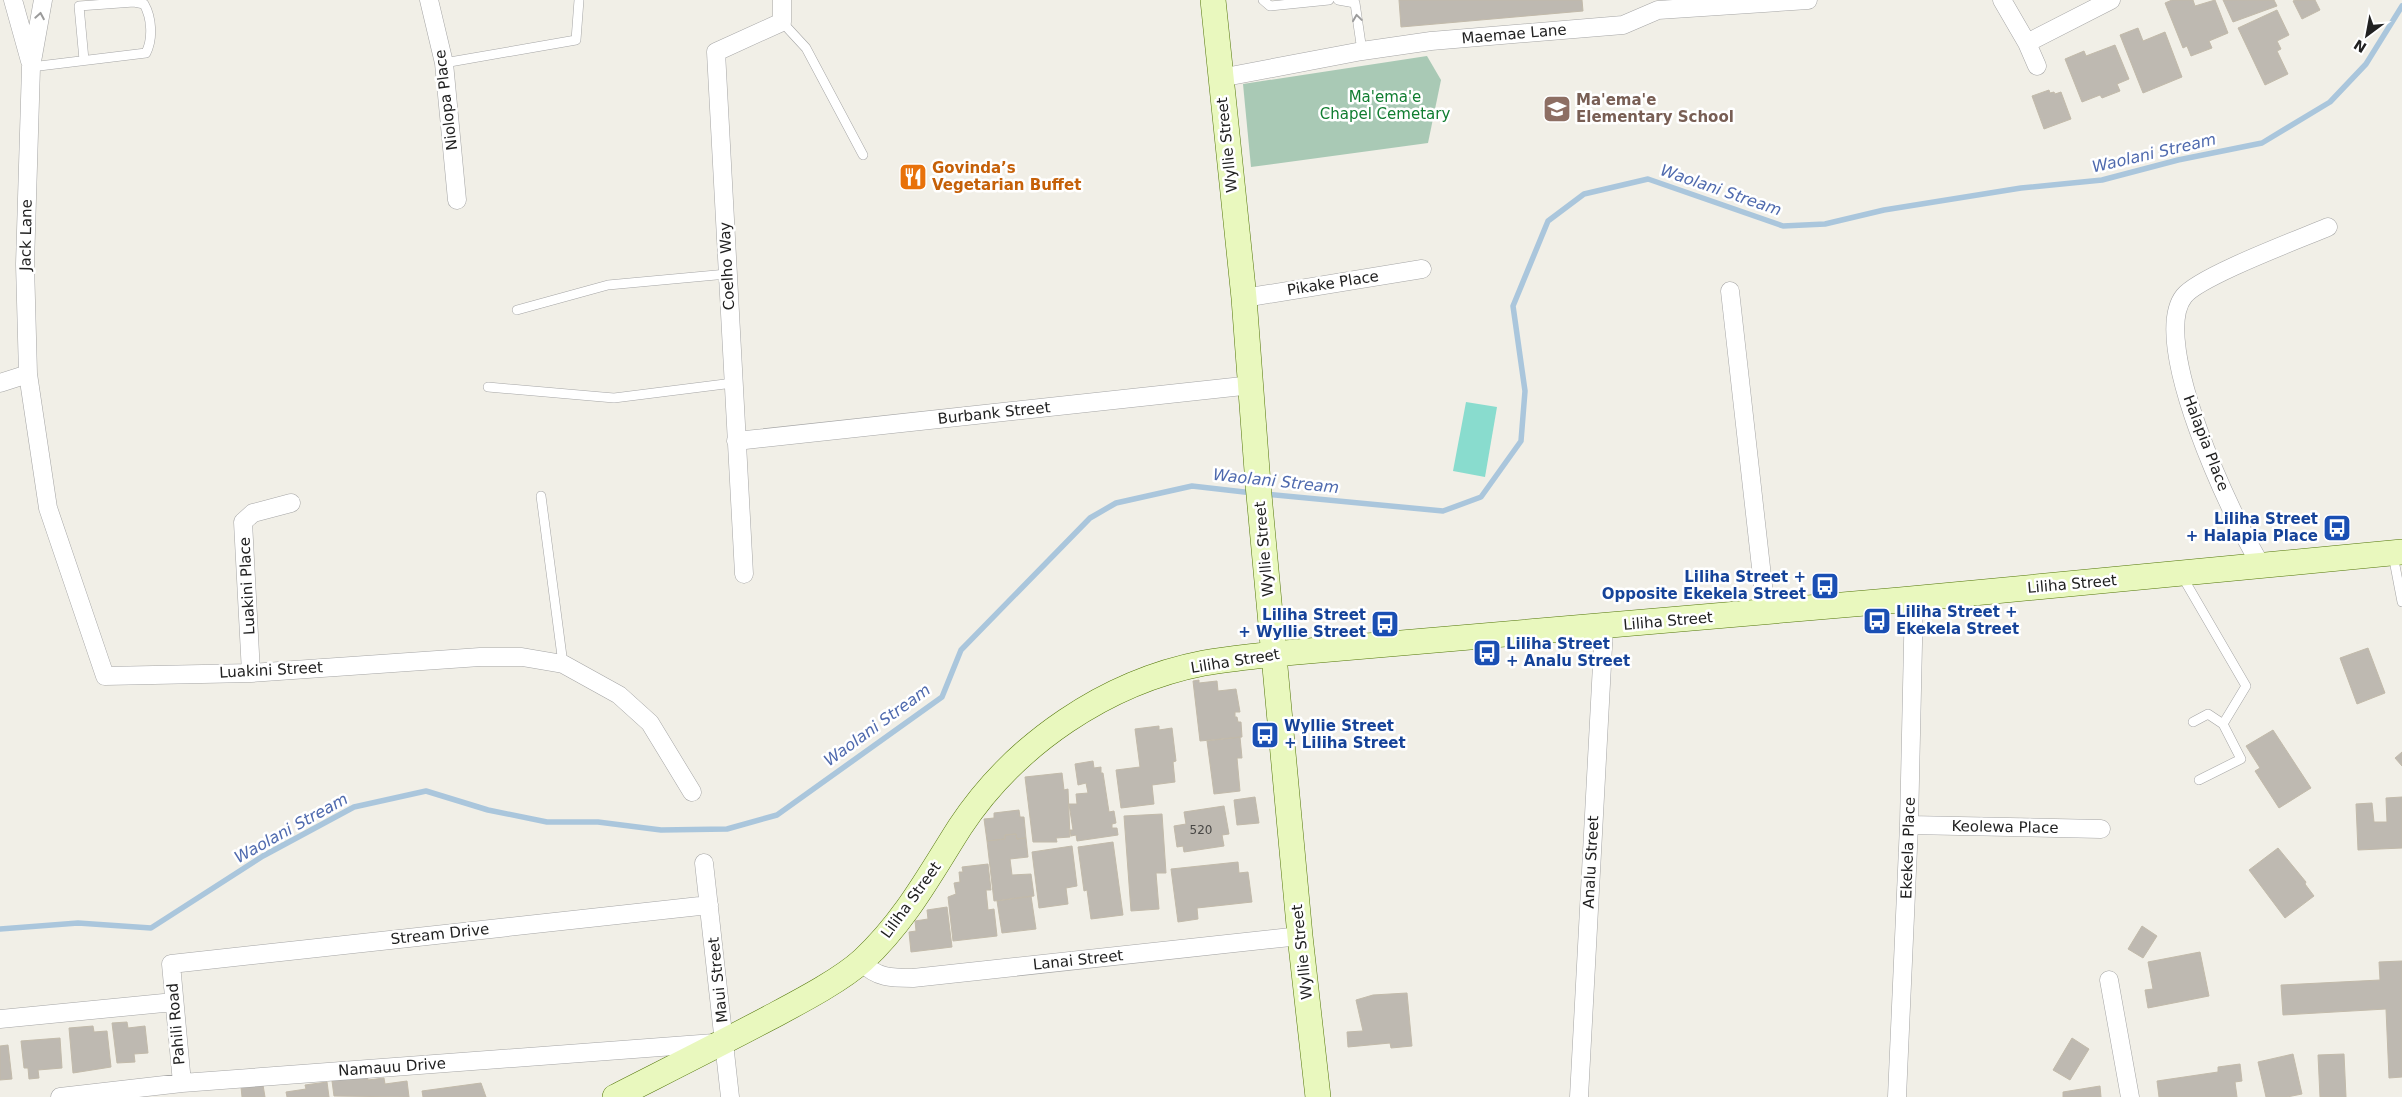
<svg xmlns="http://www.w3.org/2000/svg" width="2402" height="1097" viewBox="0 0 2402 1097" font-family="'DejaVu Sans',sans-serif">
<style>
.cemetery{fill:#a9c9b5}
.pitch{fill:#89dcce}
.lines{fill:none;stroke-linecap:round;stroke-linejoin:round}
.stream{stroke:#aac6dc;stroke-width:5.5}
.building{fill:#beb9b1;stroke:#c2baaa}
.lane-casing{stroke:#a5a5a5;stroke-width:10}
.street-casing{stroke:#a5a5a5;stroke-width:19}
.secondary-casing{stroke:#537609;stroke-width:26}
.lane{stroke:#fff;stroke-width:9}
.street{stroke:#fff;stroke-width:18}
.secondary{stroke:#e9f8be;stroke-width:25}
.oneway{stroke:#9b9b9b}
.labels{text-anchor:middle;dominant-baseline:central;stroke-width:5;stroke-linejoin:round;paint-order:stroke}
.number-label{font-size:12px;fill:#484745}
.street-label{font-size:15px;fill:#212121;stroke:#fff}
.park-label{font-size:15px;fill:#107d30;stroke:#fff}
.education-label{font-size:15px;font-weight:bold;fill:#785e54;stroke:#fff;text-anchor:start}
.food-label{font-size:15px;font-weight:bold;fill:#c56008;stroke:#fff;text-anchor:start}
.transit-label{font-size:15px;font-weight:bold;fill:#164399;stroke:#fff;text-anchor:end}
.water-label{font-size:16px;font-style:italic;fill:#4f6aae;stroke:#fff}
</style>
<rect width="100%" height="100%" fill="#f1efe7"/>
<path class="cemetery" d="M 1427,56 L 1441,80 L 1428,143 L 1251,167 L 1243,84 Z"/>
<path class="pitch" d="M 1466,402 L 1497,407 L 1485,477 L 1453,471 Z"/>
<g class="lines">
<path class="stream" d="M 1264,494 L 1443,511 L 1481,497 L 1521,441 L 1525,391 L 1513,306 L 1548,221 L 1584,194 L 1648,179 L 1783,226 L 1825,224 L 1884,210 L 2021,188 L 2102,180 L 2178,160 L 2262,143 L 2330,102 L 2366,64 L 2402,6
M 0,929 L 78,923 L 151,928 L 263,856 L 354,807 L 426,791 L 488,810 L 547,822 L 598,822 L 661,830 L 727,829 L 777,815 L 942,697 L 961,650 L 1090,518 L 1116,503 L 1192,486 L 1253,493"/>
</g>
<path class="building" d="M 1399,0 L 1582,0 L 1583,11 L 1401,27 Z
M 2172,0 L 2193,0 L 2195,6 L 2215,0 L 2228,33 L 2209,41 L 2212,48 L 2191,56 L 2187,46 L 2183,48 L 2165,3 Z
M 2223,0 L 2274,0 L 2277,6 L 2233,22 Z
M 2295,0 L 2315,0 L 2320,10 L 2302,19 L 2293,1 Z
M 2277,10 L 2289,35 L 2277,41 L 2281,49 L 2277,51 L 2288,74 L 2265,85 L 2238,28 Z
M 2138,28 L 2143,41 L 2165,32 L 2182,77 L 2143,93 L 2120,35 Z
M 2115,45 L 2129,79 L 2117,84 L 2120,91 L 2102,98 L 2100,95 L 2082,102 L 2065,59 L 2084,51 L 2086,56 Z
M 2049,90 L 2050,93 L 2054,92 L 2055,94 L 2061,92 L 2071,119 L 2044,129 L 2032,96 Z
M 2368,648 L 2385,693 L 2357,704 L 2340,658 Z
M 1199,680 L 1199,683 L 1217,681 L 1218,691 L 1236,689 L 1240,712 L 1235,712 L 1235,717 L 1237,717 L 1238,722 L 1241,722 L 1242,737 L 1200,741 L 1193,681 Z
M 1159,726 L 1159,730 L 1172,728 L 1176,761 L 1173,762 L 1175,782 L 1152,785 L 1154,804 L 1121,808 L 1116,770 L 1140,767 L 1135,729 Z
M 2273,730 L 2311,788 L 2279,808 L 2255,771 L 2260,768 L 2246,746 Z
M 1240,737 L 1242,758 L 1237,758 L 1240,791 L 1214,794 L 1207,741 Z
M 2402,752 L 2402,766 L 2395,758 Z
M 1093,761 L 1094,768 L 1101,767 L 1101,773 L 1103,773 L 1109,812 L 1114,811 L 1116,823 L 1112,824 L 1112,828 L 1117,828 L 1118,835 L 1077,841 L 1076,835 L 1071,836 L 1070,830 L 1073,830 L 1069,804 L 1077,804 L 1076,794 L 1088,793 L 1086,783 L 1078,785 L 1075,764 Z
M 1062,773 L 1064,790 L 1068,789 L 1070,837 L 1056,838 L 1057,842 L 1033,842 L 1025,777 Z
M 1255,797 L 1259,823 L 1237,825 L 1234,800 Z
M 2402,797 L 2402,848 L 2358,850 L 2356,804 L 2372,803 L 2374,822 L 2387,822 L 2386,798 Z
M 1224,806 L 1229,834 L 1222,835 L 1224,846 L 1184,852 L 1183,846 L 1177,847 L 1174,826 L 1186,824 L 1184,812 Z
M 1019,810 L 1020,817 L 1024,817 L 1026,838 L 1017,839 L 1016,834 L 1005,835 L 1005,839 L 987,841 L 984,819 L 994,818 L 994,813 Z
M 1162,814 L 1166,873 L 1156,873 L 1159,909 L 1131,911 L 1124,816 Z
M 1016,834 L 1017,839 L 1026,838 L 1028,857 L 1010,859 L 1012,875 L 1031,874 L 1034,896 L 994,901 L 987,841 L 1005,839 L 1005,835 Z
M 1113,842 L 1123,915 L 1091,919 L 1087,890 L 1084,891 L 1078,847 Z
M 1072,846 L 1077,886 L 1066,888 L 1068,904 L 1039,908 L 1032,852 Z
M 2278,848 L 2306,882 L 2305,884 L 2314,896 L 2285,918 L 2249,870 Z
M 1238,862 L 1239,873 L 1248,872 L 1252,902 L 1197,908 L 1198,919 L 1178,922 L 1171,869 Z
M 988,864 L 991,890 L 986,890 L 988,910 L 994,909 L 997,936 L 953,941 L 948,897 L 956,894 L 954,883 L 960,882 L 959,872 L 963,872 L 962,867 Z
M 1031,896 L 1036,929 L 1002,933 L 997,901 Z
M 947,907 L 952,947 L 911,952 L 909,932 L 916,931 L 915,921 L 928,919 L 927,910 Z
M 2142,926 L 2157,936 L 2143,958 L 2128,949 Z
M 2200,952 L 2209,996 L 2148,1008 L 2145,990 L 2153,989 L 2148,962 Z
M 2402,961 L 2402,1077 L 2389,1078 L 2386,1009 L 2283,1015 L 2281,985 L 2380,980 L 2379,962 Z
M 1407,993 L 1412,1046 L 1391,1048 L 1390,1043 L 1348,1047 L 1347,1032 L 1363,1031 L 1356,1000 L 1373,995 Z
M 127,1022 L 128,1028 L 145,1026 L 148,1053 L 134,1054 L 135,1062 L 117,1063 L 112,1023 Z
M 93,1026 L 94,1032 L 107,1031 L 111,1067 L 73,1073 L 69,1028 Z
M 60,1038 L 62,1068 L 38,1070 L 39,1078 L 29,1079 L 28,1068 L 24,1068 L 21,1041 Z
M 2072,1038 L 2089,1049 L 2070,1080 L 2053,1070 Z
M 8,1045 L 12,1079 L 0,1080 L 0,1046 Z
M 2293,1054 L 2302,1094 L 2287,1097 L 2266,1097 L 2258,1062 Z
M 2344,1054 L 2346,1097 L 2320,1097 L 2318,1055 Z
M 2240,1064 L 2242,1081 L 2235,1082 L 2237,1097 L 2159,1097 L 2157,1081 L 2218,1072 L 2218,1067 Z
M 367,1076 L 368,1080 L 384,1078 L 385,1084 L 407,1081 L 409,1097 L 334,1096 L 332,1081 Z
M 327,1082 L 329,1097 L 287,1097 L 286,1092 L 306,1089 L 305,1085 Z
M 481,1083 L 486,1097 L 423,1097 L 422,1091 Z
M 263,1085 L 265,1097 L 242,1097 L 241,1087 Z
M 2100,1086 L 2101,1097 L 2063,1097 L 2063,1092 Z"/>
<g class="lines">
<defs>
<path id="lane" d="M 1263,0 L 1270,6 L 1329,0
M 1338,0 L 1355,3 L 1362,51
M 782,22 L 806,48 L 863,155
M 444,63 L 576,40 L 579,0
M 31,67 L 146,53 C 153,39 152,18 144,4 L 134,2 L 79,6 L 84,60
M 517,310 L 608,285 L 727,274
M 488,387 L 614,398 L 733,383
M 541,496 L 563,664
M 2393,555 L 2402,602
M 2182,576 L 2246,686 L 2223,724 L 2241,759 L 2199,780
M 2193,722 L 2208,714 L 2223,724"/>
<path id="street" d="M 13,0 L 30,61
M 429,0 L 444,63 L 457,200
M 2002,0 L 2027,43 L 2037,66
M 2027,43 L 2111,0
M 1220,78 L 1362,51 L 1431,41 L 1623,25 L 1658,10 L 1808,0
M 1730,291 L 1766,612
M 1244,298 L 1422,269
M 28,374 L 48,508 L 105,676 L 251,673 L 480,657 L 522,657 L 563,664 L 619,695 L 650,723 L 692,792
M 0,383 L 28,374 L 25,264 L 31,67 L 43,0
M 736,441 L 1252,385
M 2261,565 C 2233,520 2148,341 2184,296 C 2200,276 2300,239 2328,227
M 744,574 L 716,52 L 782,22 L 782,0
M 251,673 L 243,522 L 253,513 L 291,503
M 1909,825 L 2101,829
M 704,863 L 730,1097
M 862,962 C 876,978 892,978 913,978 L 1300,936
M 2109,980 L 2130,1097
M 0,1019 L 174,1002
M 182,1083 L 171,964 L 709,905
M 60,1097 L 182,1083 L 714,1043
M 1579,1097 L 1604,627
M 1897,1097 L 1909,825 L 1914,598"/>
<path id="secondary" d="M 1213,0 L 1244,298 L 1258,484 L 1300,936 L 1318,1097
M 615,1097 C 666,1071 718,1045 769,1018 C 797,1003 840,981 863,960 C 905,921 930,874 960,827 C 1015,744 1106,682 1204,663 C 1227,659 1250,657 1273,654 L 1900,600 L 2402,552"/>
</defs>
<use href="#lane" class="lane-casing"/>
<use href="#street" class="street-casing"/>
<use href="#secondary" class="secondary-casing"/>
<use href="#lane" class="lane"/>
<use href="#street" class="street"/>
<use href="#secondary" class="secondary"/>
</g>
<defs><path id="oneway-chevron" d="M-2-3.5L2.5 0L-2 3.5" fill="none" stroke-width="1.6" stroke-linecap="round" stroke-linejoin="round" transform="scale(1.25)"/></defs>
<g class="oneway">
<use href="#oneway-chevron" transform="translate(40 16) rotate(-80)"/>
<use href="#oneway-chevron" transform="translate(1357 18) rotate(-98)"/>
</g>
<defs>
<symbol id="school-square" viewBox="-11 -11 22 22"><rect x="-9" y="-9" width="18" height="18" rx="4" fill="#8d6e63" stroke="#fff"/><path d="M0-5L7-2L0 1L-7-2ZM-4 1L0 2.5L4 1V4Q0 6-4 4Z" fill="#fff"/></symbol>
<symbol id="restaurant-square" viewBox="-11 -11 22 22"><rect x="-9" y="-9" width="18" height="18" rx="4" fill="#e8710a" stroke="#fff"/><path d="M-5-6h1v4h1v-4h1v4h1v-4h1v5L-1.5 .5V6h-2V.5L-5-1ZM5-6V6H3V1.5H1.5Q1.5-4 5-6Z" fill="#fff"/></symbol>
<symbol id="bus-square" viewBox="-11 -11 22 22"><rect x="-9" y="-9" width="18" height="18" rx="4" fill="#1a4fb4" stroke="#fff"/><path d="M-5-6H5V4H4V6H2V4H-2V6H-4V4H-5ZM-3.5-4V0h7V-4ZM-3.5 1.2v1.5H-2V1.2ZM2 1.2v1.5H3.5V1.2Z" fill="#fff"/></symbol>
</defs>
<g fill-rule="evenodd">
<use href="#school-square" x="1541" y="93" width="32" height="32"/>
<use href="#restaurant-square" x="897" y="161" width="32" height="32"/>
<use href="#bus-square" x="2321" y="512" width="32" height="32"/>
<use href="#bus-square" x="1809" y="570" width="32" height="32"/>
<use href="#bus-square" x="1861" y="605" width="32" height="32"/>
<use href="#bus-square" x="1369" y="608" width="32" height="32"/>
<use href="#bus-square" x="1471" y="637" width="32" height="32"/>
<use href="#bus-square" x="1249" y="719" width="32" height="32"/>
</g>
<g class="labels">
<g class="number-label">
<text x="1201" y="830">520</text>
</g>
<g class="street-label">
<text transform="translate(1514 34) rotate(-5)">Maemae Lane</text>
<text transform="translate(446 100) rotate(-97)">Niolopa Place</text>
<text transform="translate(1227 145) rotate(-96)">Wyllie Street</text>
<text transform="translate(26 235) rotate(-89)">Jack Lane</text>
<text transform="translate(727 266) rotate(-93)">Coelho Way</text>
<text transform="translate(1333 283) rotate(-9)">Pikake Place</text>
<text transform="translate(994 413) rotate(-6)">Burbank Street</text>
<text transform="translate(2206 443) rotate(69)">Halapia Place</text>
<text transform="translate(1264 549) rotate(-95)">Wyllie Street</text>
<text transform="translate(2072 584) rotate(-5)">Liliha Street</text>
<text transform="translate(247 586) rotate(-93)">Luakini Place</text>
<text transform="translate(1668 621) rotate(-5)">Liliha Street</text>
<text transform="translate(1235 661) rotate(-9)">Liliha Street</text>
<text transform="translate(271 670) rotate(-3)">Luakini Street</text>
<text transform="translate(2005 827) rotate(1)">Keolewa Place</text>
<text transform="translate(1908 848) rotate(-88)">Ekekela Place</text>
<text transform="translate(1591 862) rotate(-87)">Analu Street</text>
<text transform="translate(911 900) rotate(-54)">Liliha Street</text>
<text transform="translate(440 934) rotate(-6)">Stream Drive</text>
<text transform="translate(1302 952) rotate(-96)">Wyllie Street</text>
<text transform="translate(1078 960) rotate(-6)">Lanai Street</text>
<text transform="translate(718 980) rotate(-96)">Maui Street</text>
<text transform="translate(176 1024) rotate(-95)">Pahili Road</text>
<text transform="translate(392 1067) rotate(-4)">Namauu Drive</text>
</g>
<g class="park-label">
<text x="1385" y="97">Ma'ema'e<tspan x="1385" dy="17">Chapel Cemetary</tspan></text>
</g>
<g class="education-label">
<text x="1576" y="100">Ma'ema'e<tspan x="1576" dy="17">Elementary School</tspan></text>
</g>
<g class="food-label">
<text x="932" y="168">Govinda’s<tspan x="932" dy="17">Vegetarian Buffet</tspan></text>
</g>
<g class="transit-label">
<text x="2318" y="519">Liliha Street<tspan x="2318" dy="17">+ Halapia Place</tspan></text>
<text x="1806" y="577">Liliha Street +<tspan x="1806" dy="17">Opposite Ekekela Street</tspan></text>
<text x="1896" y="612" text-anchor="start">Liliha Street +<tspan x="1896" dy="17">Ekekela Street</tspan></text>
<text x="1366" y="615">Liliha Street<tspan x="1366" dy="17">+ Wyllie Street</tspan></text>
<text x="1506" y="644" text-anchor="start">Liliha Street<tspan x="1506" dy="17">+ Analu Street</tspan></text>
<text x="1284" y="726" text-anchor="start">Wyllie Street<tspan x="1284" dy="17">+ Liliha Street</tspan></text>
</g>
<g class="water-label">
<text transform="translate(2154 153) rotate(-13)">Waolani Stream</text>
<text transform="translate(1721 190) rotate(19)">Waolani Stream</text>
<text transform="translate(1276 481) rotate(6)">Waolani Stream</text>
<text transform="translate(877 725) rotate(-36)">Waolani Stream</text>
<text transform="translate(291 828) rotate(-29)">Waolani Stream</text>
</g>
</g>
<g transform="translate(2367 35) rotate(212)" stroke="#ffffff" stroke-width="4" paint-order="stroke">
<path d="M0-4L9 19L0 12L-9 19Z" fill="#212121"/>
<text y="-8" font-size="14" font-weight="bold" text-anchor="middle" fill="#212121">N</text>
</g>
</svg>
